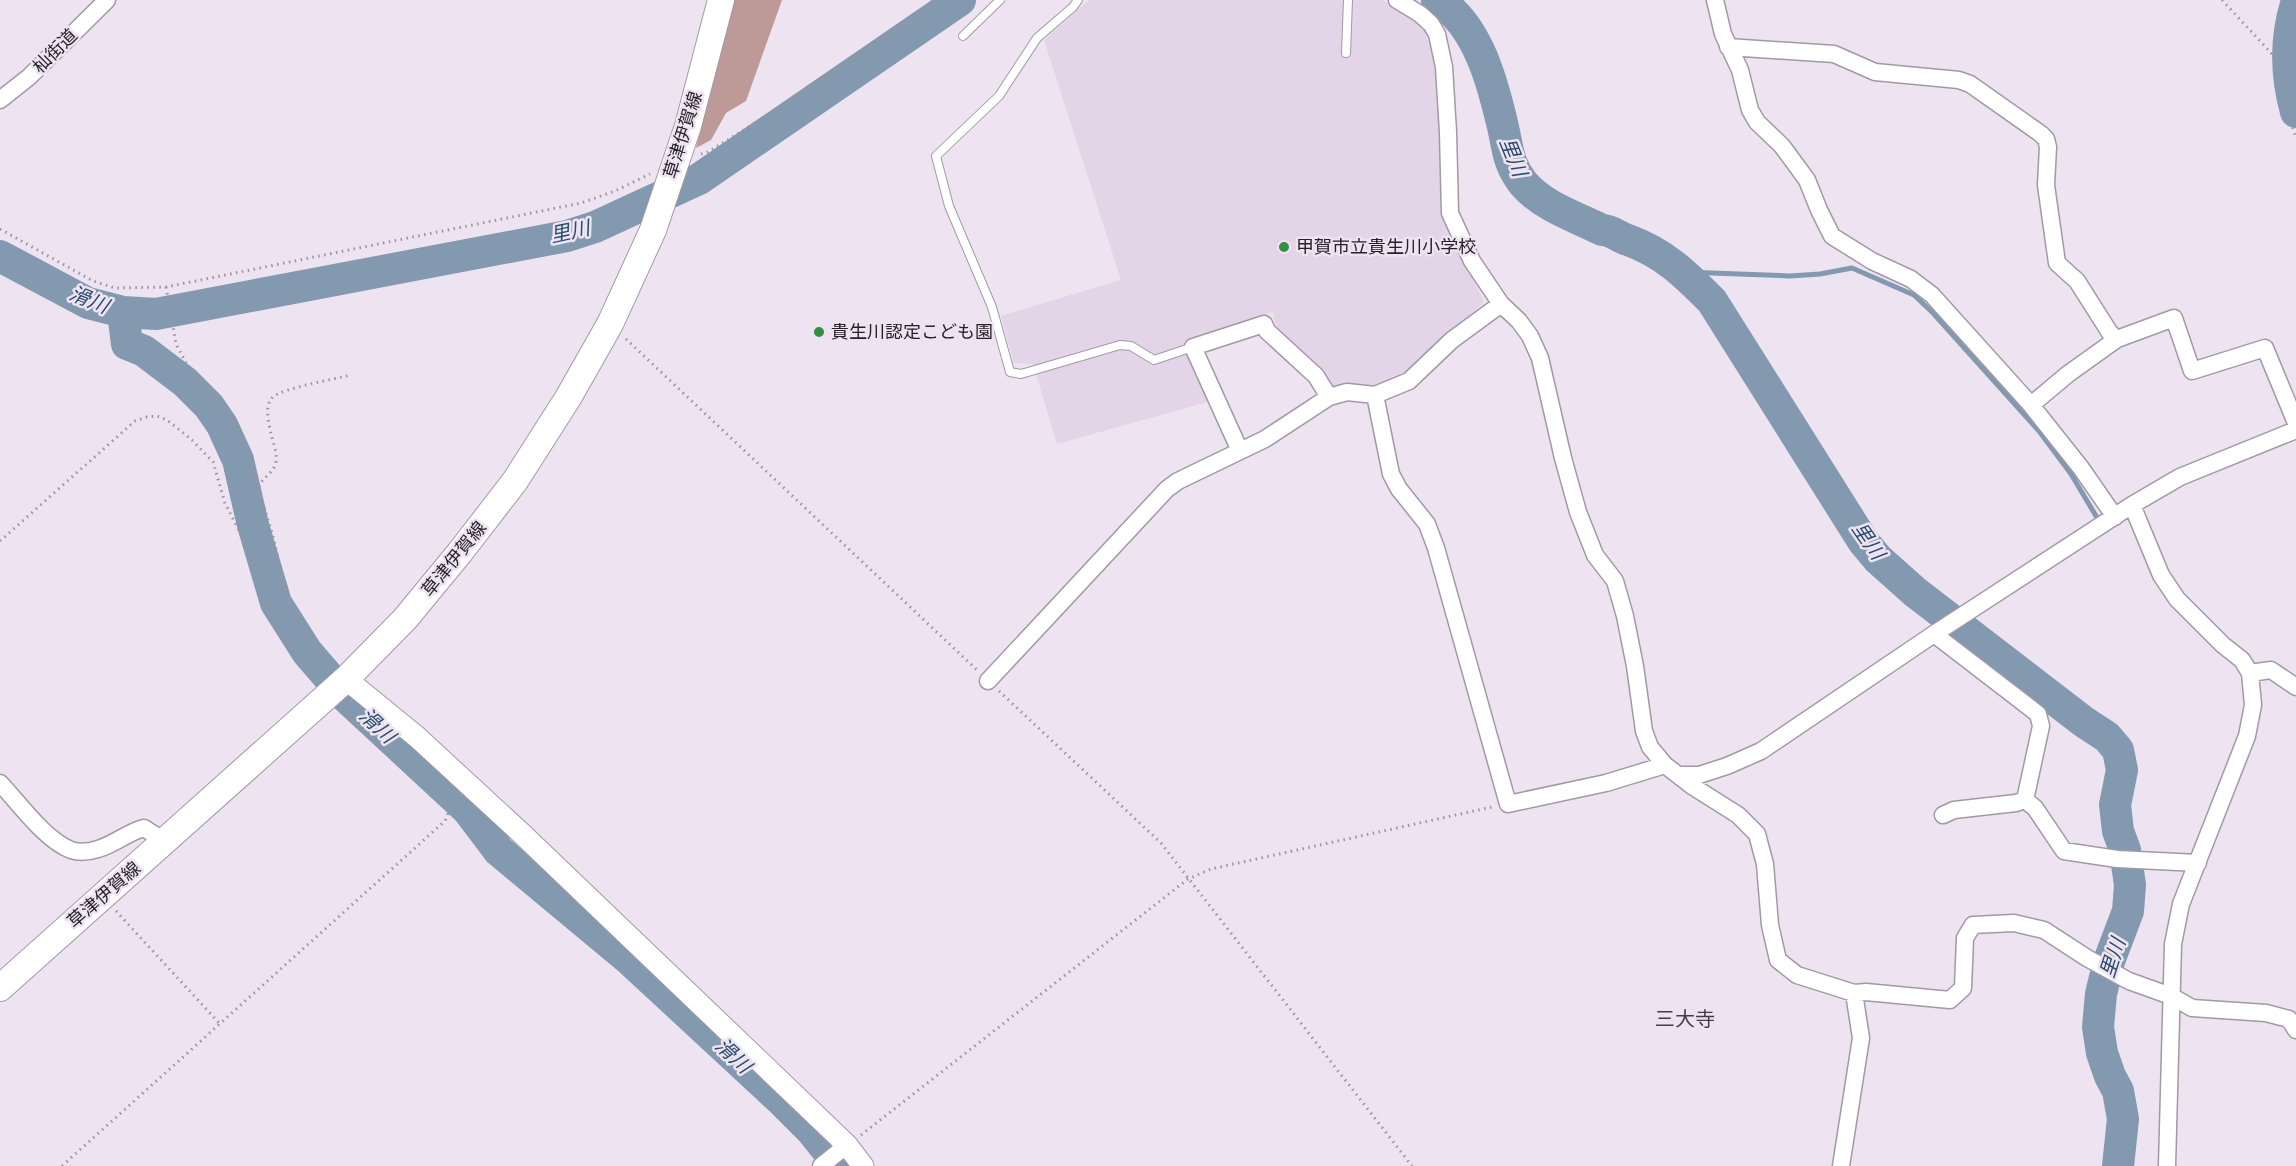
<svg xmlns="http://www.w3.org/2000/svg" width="2296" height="1166" viewBox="0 0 2296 1166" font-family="Karla,'Noto Sans JP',sans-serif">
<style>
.built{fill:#e3d4e8}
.forest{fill:#bd9a97}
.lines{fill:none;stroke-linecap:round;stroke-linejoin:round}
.stream{stroke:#8399af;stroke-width:5}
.river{stroke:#8399af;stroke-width:32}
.service-casing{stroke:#a299a6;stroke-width:10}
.minor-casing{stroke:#a299a6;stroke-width:19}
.tertiary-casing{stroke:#a299a6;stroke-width:23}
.primary-casing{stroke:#a299a6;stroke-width:28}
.path{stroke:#9b949e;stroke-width:3;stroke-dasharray:1.5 4.5;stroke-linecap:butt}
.service{stroke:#fff;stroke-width:8}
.minor{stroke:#fff;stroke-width:16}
.tertiary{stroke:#fff;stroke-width:21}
.primary{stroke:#fff;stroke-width:26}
.poi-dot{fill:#349041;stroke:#ede3f1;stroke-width:2}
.labels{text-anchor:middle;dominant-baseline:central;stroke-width:5;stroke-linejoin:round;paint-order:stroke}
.street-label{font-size:18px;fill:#252227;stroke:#ede3f1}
.poi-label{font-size:18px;fill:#252227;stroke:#ede3f1;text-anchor:start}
.water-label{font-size:20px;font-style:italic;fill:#264b6d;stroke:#ede3f1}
.neighbourhood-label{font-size:20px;fill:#443d47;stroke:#ede3f1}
</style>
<rect width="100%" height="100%" fill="#ede3f1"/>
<path class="built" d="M 1089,0 L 1382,0 L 1415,20 L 1425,32 L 1437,69 L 1442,160 L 1441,213 L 1484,302 L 1405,375 L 1372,386 L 1333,388 L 1276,328 L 1273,312 L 1183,344 L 1211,401 L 1057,444 L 1033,364 L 1014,363 L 1001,316 L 1121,280 L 1044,40 Z"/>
<path class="forest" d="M 733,0 L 782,0 L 746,101 L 726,113 L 711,140 L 696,148 Z"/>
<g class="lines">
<path class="stream" d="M 1684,272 L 1790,276 L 1820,274 L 1852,268 L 1914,295 L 1933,313 L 2039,431 L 2071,474 L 2096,516"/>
<path class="river" d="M 1437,0 C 1478,24 1493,84 1503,127 C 1508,149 1508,164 1523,183 C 1542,206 1576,217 1602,230 C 1612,230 1618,237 1628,240 C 1664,253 1685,274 1712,301 L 1863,541 L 1878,559 L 1915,592 L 2084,722 L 2107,737 L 2118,750 L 2122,770 L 2115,805 L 2118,831 L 2125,850 L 2130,885 L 2128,911 L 2109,961 L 2101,994 L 2098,1027 L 2102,1053 L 2110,1076 L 2118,1091 L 2123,1119 L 2118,1166
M 2296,4 C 2285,40 2286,76 2296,112
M 0,256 L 88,303 L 123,312 L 156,314 L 567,236 L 595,227 L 699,179 L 960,0
M 123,312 L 127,344 L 144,351 L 185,382 L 209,406 L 222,425 L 238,460 L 253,525 L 276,603 L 307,652 L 345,696 L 468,810 L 499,851 L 630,960 L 780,1099 L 812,1131 L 840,1166"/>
<defs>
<path id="service" d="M 1078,0 L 1073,7 L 1037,38 L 999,96 L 936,156 L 949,206 L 992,307 L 1010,372 L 1021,374 L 1120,345 L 1131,346 L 1154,360 L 1193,347
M 963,36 L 1000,0
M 1346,53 L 1348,0"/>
<path id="minor" d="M 1397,0 L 1420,14 L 1431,24 L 1437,34 L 1444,67 L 1448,132 L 1450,213 L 1472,261 L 1501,304 L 1519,321 L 1530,336 L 1540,358 L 1563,458 L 1578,512 L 1595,555 L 1615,581 L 1625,616 L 1635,666 L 1644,731 L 1650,747 L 1665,765 L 1692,786 L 1738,815 L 1757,834 L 1765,864 L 1770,925 L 1778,960 L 1797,975 L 1854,993 L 1866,992 L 1950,1000 L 1963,988 L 1965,938 L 1973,925 L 2014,923 L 2044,930 L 2087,958 L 2129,981 L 2171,996 L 2192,1008 L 2266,1013 L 2289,1019 L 2296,1030
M 1715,0 L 1723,34 L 1740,70 L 1750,110 L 1757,122 L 1782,146 L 1807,180 L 1819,210 L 1832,236 L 1872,261 L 1911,279 L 1932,295 L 2031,405 L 2081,468 L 2115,517
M 1728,47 L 1834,54 L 1875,72 L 1959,80 L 1970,84 L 2041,134 L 2046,139 L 2048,147 L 2046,185 L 2057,263 L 2077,281 L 2110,333 L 2117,339
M 0,100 L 29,77 L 107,0
M 1375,395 L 1391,474 L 1399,489 L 1427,524 L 1436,548 L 1508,804 L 1606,783 L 1665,765
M 2031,405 L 2068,374 L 2117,339 L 2174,318 L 2192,371 L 2265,348 L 2296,423
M 1240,451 L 1193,347 L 1264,324 L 1267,331 L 1316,376 L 1329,397
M 2132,505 L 2161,575 L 2177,599 L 2223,645 L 2242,660 L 2250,673 L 2253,705 L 2247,736 L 2181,904 L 2173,944 L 2167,1166
M 1934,634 L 2038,714 L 2041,726 L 2025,800 L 2035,808 L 2064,851 L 2117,859 L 2198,863
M 2250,673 L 2271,670 L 2296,687
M 988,681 L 1167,489 L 1178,481 L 1265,439 L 1329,397 L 1347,392 L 1375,395 L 1409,381 L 1452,340 L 1501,304
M 1680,775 L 1699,775 L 1727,766 L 1761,751 L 1934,634 L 2132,505 L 2180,477 L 2296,430
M 0,783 C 19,803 45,840 71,850 C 80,853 89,852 98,849 C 115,844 128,832 144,828 L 166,842
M 1943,815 L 1954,810 L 2016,803 L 2025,800
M 821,1166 L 847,1145
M 1841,1166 L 1861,1038 L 1854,993"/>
<path id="tertiary" d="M 346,679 L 417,737 L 520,832 L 847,1145 L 863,1166"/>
<path id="primary" d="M 0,988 L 346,679 L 405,619 L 461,551 L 515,481 L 568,398 L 610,324 L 653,230 L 688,126 L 721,0"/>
</defs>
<use href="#service" class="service-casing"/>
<use href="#minor" class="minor-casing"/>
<use href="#tertiary" class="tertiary-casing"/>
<use href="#primary" class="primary-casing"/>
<path class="path" d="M 2222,0 L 2272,54 C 2285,79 2286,111 2296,137
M 701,154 L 708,152 C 787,104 862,53 938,0
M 0,229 L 93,281 L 115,288 L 166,287 L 581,203 L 615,191 L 650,174
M 166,287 L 176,344 L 186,363 L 219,402 L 236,428 L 247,453 L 273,536 L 284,585 L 293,611 L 309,639 L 332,665
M 626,339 L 977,670
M 259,487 C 262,478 272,474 275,465 C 279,456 273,443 271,434 C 269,423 264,407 272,398 C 281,388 336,379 351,375
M 0,541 L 135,421 L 147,417 L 157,416 L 167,420 L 192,440 L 213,462 L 225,503 L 252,556 L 268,609 L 281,636 L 313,680
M 999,691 L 1161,843 L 1412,1166
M 116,911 L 220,1024
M 861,1135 L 1188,879 L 1211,869 L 1492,807
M 62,1166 L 445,821 C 449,813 449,809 443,801 L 343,711"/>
<use href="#service" class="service"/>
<use href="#minor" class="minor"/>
<use href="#tertiary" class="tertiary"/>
<use href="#primary" class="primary"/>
</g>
<g class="poi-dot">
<circle cx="1284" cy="247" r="6"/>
<circle cx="819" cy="332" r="6"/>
</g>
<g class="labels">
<g class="street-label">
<text transform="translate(55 51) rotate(-45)">杣街道</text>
<text transform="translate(683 135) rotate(-73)">草津伊賀線</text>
<text transform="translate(454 559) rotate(-51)">草津伊賀線</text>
<text transform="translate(104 895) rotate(-41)">草津伊賀線</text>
</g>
<g class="poi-label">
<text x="1296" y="247">甲賀市立貴生川小学校</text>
<text x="831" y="332">貴生川認定こども園</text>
</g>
<g class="water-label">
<text transform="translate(1513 157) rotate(68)">里川</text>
<text transform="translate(570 232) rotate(-12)">里川</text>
<text transform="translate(89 300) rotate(22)">滑川</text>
<text transform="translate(1868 541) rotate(55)">里川</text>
<text transform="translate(377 726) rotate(43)">滑川</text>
<text transform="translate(2113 958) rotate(-72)">里川</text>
<text transform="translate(733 1056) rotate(43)">滑川</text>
</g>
<g class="neighbourhood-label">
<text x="1685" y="1019">三大寺</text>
</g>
</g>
</svg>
